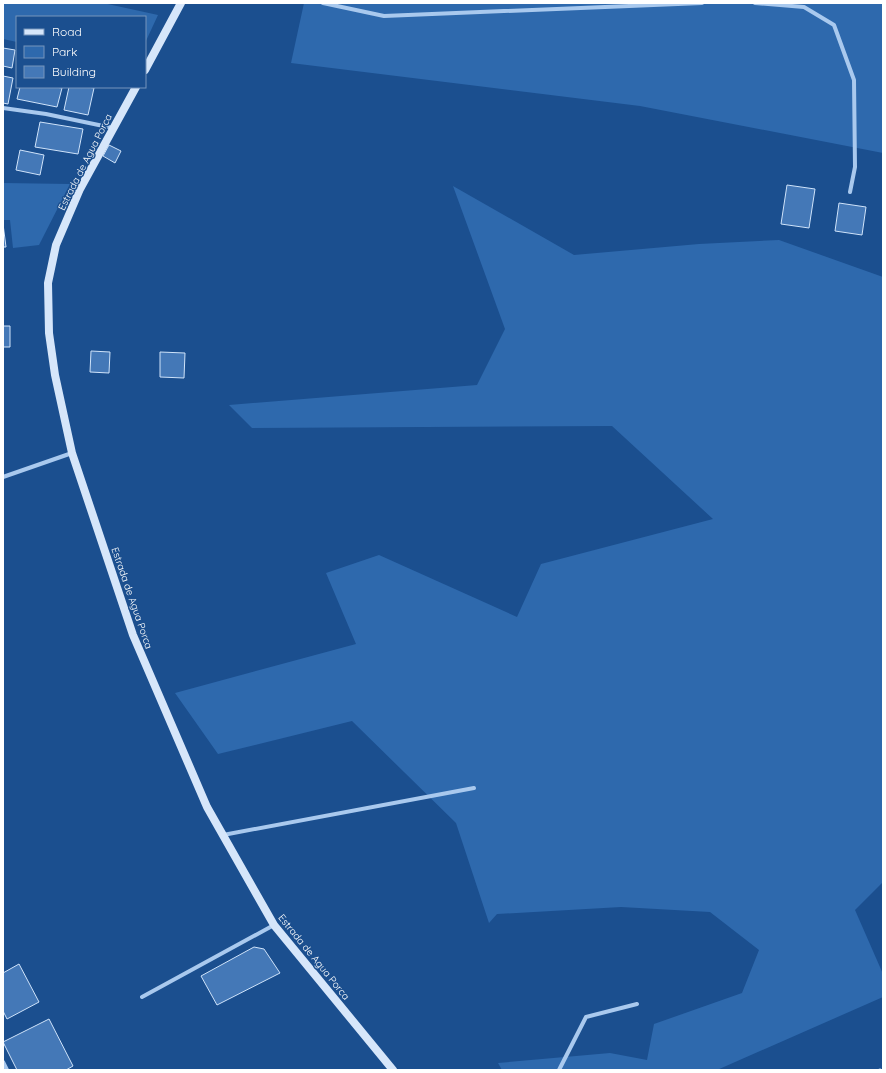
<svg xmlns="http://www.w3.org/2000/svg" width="886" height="1073" viewBox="0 0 886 1073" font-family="Quicksand,sans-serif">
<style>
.green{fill:#2e69ad}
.building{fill:#4478b7;stroke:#cfe3fa}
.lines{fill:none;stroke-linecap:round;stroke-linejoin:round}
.path{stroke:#a9c9ee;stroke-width:2.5;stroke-dasharray:2 3;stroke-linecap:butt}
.minor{stroke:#a9c9ee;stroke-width:4}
.secondary{stroke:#d6e6fa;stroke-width:8}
.labels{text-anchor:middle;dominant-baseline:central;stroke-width:3;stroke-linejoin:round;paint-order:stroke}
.street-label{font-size:10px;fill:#fff;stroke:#1b4f8f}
</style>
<rect width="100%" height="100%" fill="#1b4f8f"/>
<path class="green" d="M 3,3 L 103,3 L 158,15 L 145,43 L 145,17 L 17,17 L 17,42 L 3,39 Z
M 304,3 L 883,3 L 883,153 L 640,106 L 291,63 Z
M 3,183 L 70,184 L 39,245 L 13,248 L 10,220 L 3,220 Z
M 453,186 L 574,255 L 699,244 L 779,240 L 883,277 L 883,882 L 855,910 L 883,974 L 883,997 L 717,1070 L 502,1070 L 498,1063 L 610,1053 L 647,1060 L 654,1024 L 742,993 L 759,950 L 710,912 L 621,907 L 497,914 L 489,923 L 456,823 L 352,721 L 218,754 L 175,693 L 356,644 L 326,573 L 379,555 L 517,617 L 541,564 L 713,519 L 612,426 L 252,428 L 229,405 L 477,385 L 505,329 Z"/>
<path class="building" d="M 3,48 L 15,50 L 12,68 L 3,66 Z
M 3,76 L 13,78 L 8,104 L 3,103 Z
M 20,87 L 55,87 L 62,88 L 57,107 L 17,99 Z
M 69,87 L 87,87 L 94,88 L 88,115 L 64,110 Z
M 40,122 L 83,129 L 78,154 L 35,147 Z
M 109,145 L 121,151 L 115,163 L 103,156 Z
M 20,150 L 44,155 L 40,175 L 16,170 Z
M 787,185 L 815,189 L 809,228 L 781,224 Z
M 839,203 L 866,207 L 862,235 L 835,231 Z
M 3,224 L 6,247 L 3,247 Z
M 3,326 L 10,326 L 10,347 L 3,347 Z
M 91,351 L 110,352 L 109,373 L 90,372 Z
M 160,352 L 185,353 L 184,378 L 160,377 Z
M 254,947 L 264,949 L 280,973 L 217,1005 L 201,976 Z
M 19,964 L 39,1002 L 7,1019 L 3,1011 L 3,973 Z
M 49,1019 L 73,1066 L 66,1070 L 17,1070 L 3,1042 Z"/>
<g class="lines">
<path class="path" d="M 879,1070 L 883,1069"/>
<path class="minor" d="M 323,3 L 384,16 L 702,3
M 755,3 L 804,7 L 834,25 L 854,80 L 855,167 L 850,192
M 3,108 L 46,114 L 113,128
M 3,477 L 72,453
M 223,835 L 474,788
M 142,997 L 274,925
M 3,1062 L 7,1070
M 559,1070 L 586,1017 L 637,1004"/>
<path class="secondary" d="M 145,70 L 181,3
M 136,87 L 80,189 L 56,245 L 48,283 L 49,333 L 55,375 L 72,453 L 133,635 L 207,807 L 274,925 L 393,1070"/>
</g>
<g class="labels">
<g class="street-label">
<text transform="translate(85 162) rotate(-63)">Estrada de Agua Porca</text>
<text transform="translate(132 598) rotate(71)">Estrada de Agua Porca</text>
<text transform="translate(314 957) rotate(51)">Estrada de Agua Porca</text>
</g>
</g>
<rect width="886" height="1073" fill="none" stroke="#ffffff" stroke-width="8"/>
<rect x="16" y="16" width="130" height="72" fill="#1b4f8f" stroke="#7695bc"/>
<rect x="24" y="29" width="20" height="6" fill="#d6e6fa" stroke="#7695bc"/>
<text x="52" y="36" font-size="12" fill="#ffffff">Road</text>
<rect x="24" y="46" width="20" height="12" fill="#2e69ad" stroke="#7695bc"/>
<text x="52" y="56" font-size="12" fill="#ffffff">Park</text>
<rect x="24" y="66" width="20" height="12" fill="#4478b7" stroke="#7695bc"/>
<text x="52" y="76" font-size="12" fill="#ffffff">Building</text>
</svg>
